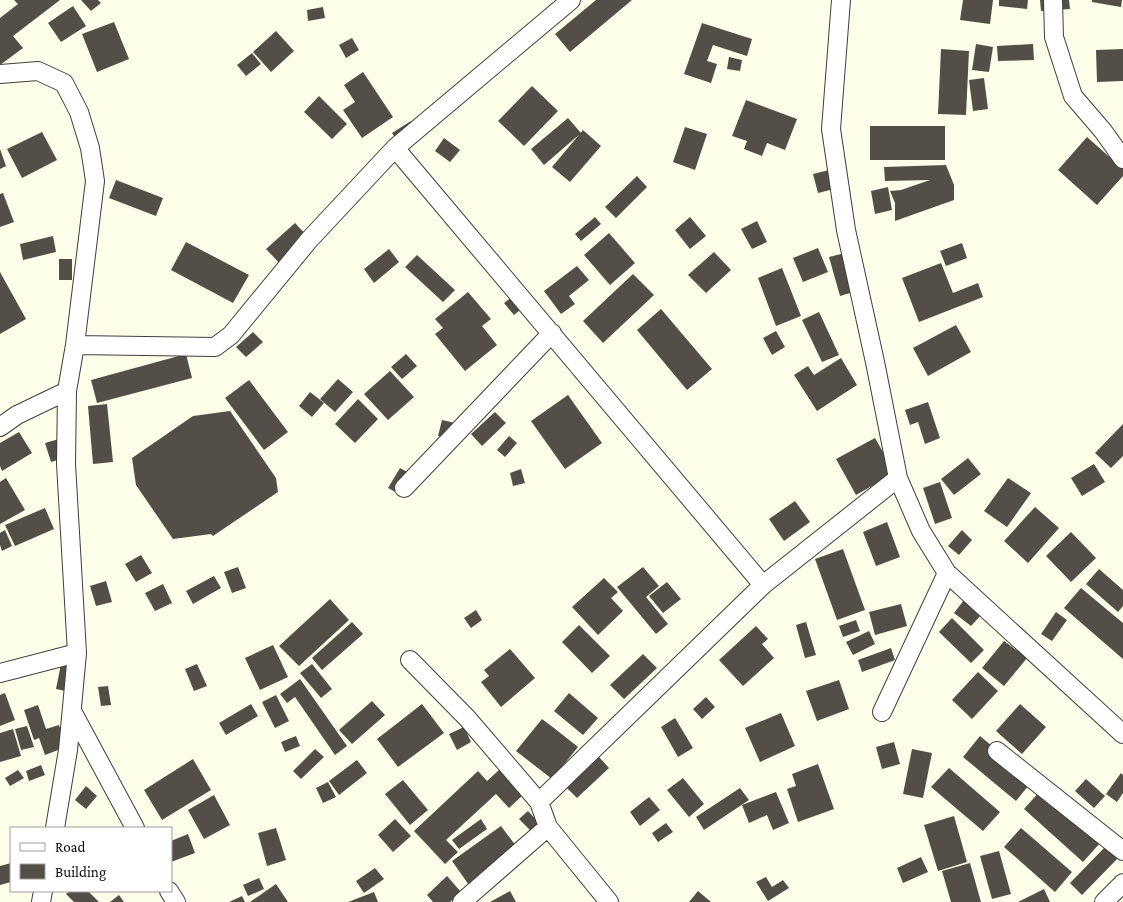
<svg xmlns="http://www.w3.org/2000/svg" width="1123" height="902" viewBox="0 0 1123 902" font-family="'Crimson Pro',serif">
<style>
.building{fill:#534f48}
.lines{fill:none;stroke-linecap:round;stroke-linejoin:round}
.minor-casing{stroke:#3e3e3e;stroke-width:20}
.minor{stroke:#fff;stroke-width:18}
</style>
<rect width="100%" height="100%" fill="#fdfee9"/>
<path class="building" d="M 14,0 L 60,0 L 13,36 L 23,48 L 0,65 L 0,18 L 18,4 Z
M 81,0 L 98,0 L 101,3 L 91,11 Z
M 596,0 L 632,0 L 570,52 L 555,34 Z
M 963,0 L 993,0 L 990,24 L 960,20 Z
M 999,0 L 1028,0 L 1027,9 L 999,6 Z
M 1040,0 L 1069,0 L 1070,9 L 1041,11 Z
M 1092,0 L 1122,0 L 1121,7 L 1092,2 Z
M 73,6 L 86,26 L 61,42 L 48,23 Z
M 323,7 L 325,18 L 308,21 L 307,10 Z
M 114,22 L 129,59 L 97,72 L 82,34 Z
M 702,23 L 752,39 L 747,56 L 713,45 L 707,61 L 717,64 L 711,83 L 684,74 Z
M 276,31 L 294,51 L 271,72 L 253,52 Z
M 352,38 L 359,50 L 346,58 L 339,45 Z
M 976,44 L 993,47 L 989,72 L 972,70 Z
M 1033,44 L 1034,60 L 998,61 L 997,46 Z
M 941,49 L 969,51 L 966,115 L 938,114 Z
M 1123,49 L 1123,81 L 1097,82 L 1096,50 Z
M 252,53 L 261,64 L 246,76 L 237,65 Z
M 729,57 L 742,60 L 740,71 L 727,69 Z
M 363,72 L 393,117 L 362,138 L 343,110 L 355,102 L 344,85 Z
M 984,78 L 988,109 L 973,111 L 969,80 Z
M 532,86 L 558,111 L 524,146 L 498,121 Z
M 319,96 L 347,124 L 332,139 L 304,112 Z
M 746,100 L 797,119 L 785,150 L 767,143 L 762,156 L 744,149 L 747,141 L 732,136 Z
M 568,118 L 581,133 L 544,165 L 531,149 Z
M 411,121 L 418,132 L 399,144 L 392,133 Z
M 870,126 L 945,126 L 945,160 L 870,160 Z
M 685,127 L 707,134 L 695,170 L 673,162 Z
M 583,130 L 601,146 L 570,182 L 552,167 Z
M 42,132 L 57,160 L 22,178 L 7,149 Z
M 1087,137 L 1123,169 L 1123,176 L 1097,205 L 1058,170 Z
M 444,138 L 460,150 L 450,162 L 435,151 Z
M 0,149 L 6,166 L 0,169 Z
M 946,165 L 954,185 L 954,200 L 895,221 L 895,203 L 890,191 L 901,190 L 930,180 L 885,181 L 884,167 Z
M 829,170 L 834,189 L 818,193 L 813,174 Z
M 637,176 L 647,187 L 616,218 L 605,207 Z
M 116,180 L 163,198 L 156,216 L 109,198 Z
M 888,187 L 892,210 L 875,214 L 871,191 Z
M 3,193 L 14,222 L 0,227 L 0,194 Z
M 595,217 L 601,224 L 581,241 L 575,234 Z
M 690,217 L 706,236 L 690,249 L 675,230 Z
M 757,221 L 767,242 L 752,249 L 741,229 Z
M 295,223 L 312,241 L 283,267 L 266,249 Z
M 609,233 L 635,263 L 610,285 L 584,255 Z
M 53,236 L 56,252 L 23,260 L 20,244 Z
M 186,242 L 249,275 L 233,303 L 171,270 Z
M 962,243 L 967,258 L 946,266 L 940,251 Z
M 818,248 L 828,272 L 803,282 L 793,258 Z
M 389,249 L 399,262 L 374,283 L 364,269 Z
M 714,252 L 731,270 L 706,293 L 688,275 Z
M 849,252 L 860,290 L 840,296 L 829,257 Z
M 417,255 L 455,290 L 443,302 L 405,267 Z
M 59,259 L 72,259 L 72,280 L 59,280 Z
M 941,263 L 953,293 L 978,283 L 983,297 L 919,322 L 902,278 Z
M 577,266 L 589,280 L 569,296 L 575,304 L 561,314 L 544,291 Z
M 782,268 L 801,316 L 776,326 L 758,278 Z
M 0,272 L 26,319 L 0,334 Z
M 633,274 L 654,295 L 603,343 L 583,321 Z
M 468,292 L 491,319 L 482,326 L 497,345 L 465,371 L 435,334 L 443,328 L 435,319 Z
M 516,294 L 525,306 L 514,315 L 504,303 Z
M 661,309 L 712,369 L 687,390 L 637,330 Z
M 819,312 L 839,355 L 822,362 L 802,320 Z
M 956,325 L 971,352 L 928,376 L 913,348 Z
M 776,331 L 785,347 L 772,355 L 763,338 Z
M 253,332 L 263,342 L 246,357 L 236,347 Z
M 186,354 L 192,378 L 97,403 L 91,380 Z
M 406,354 L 417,366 L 402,379 L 391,367 Z
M 841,358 L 857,385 L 817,411 L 794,375 L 808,366 L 814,375 Z
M 390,371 L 414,397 L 388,420 L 364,394 Z
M 338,379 L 353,392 L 335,412 L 320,399 Z
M 249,380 L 288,432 L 264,450 L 225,398 Z
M 310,392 L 324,403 L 312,417 L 299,406 Z
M 568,395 L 602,443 L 565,469 L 531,421 Z
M 358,399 L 378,419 L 355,443 L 335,424 Z
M 928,402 L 940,438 L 925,444 L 918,422 L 910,425 L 905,410 Z
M 107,404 L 113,462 L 93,464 L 88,406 Z
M 230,411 L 276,478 L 278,492 L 213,536 L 211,534 L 173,539 L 136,485 L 132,458 L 193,416 Z
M 495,412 L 506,423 L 482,446 L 471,434 Z
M 442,420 L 455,423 L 451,439 L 438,436 Z
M 1123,424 L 1123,456 L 1111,468 L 1095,453 Z
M 19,432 L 32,453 L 2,471 L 0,466 L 0,443 Z
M 509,436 L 517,443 L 505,457 L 497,450 Z
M 875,438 L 895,473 L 856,495 L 836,459 Z
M 59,439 L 64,458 L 51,462 L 45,443 Z
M 968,458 L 981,474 L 954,495 L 941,479 Z
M 1094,464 L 1105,482 L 1082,496 L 1071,478 Z
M 400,468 L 413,475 L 401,495 L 388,488 Z
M 521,469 L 525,483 L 513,486 L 510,473 Z
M 6,478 L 25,510 L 0,524 L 0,482 Z
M 1008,478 L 1031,493 L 1007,527 L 984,511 Z
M 940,482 L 952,518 L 935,524 L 923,488 Z
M 795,501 L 810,522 L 784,541 L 769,519 Z
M 1035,507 L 1059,528 L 1028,563 L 1004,541 Z
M 45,508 L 54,529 L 15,546 L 5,525 Z
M 887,522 L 900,557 L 876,566 L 863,532 Z
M 5,530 L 12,546 L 2,551 L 0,545 L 0,533 Z
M 962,530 L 972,540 L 959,555 L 948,546 Z
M 1071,532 L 1096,558 L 1071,582 L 1046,556 Z
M 843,549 L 865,610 L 837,620 L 815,559 Z
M 141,555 L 152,573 L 136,582 L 125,564 Z
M 238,567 L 246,588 L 232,593 L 224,572 Z
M 643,567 L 659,586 L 646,597 L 668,624 L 656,634 L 617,587 Z
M 1099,569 L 1123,590 L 1123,606 L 1118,612 L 1086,584 Z
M 214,576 L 221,588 L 193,604 L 186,591 Z
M 604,578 L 618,592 L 611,598 L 623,611 L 598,635 L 572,607 Z
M 106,581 L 112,602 L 96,606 L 90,586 Z
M 667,582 L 681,599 L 663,613 L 649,596 Z
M 163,584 L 172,603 L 155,611 L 145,593 Z
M 1081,588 L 1123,623 L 1123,659 L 1064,608 Z
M 330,599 L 349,620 L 299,666 L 279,646 Z
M 964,600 L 982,614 L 971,626 L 954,613 Z
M 901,604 L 907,626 L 875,635 L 869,612 Z
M 476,610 L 482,620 L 471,628 L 464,618 Z
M 1056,612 L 1067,620 L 1052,641 L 1041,634 Z
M 952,618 L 984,650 L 971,663 L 939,632 Z
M 856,620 L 860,631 L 843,637 L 839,626 Z
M 352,622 L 363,634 L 322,670 L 312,658 Z
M 806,622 L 816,655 L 805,658 L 796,625 Z
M 579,625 L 610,656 L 592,673 L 562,642 Z
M 756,626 L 768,639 L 762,644 L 774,658 L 743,686 L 719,660 Z
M 869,631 L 875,644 L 853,655 L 846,642 Z
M 1004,641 L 1027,658 L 1004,686 L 982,668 Z
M 273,645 L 288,677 L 260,690 L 245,658 Z
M 891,648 L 895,660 L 862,672 L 858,660 Z
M 510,649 L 535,678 L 501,707 L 481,682 L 489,676 L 484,670 Z
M 643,654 L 657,668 L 624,699 L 610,685 Z
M 61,664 L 74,667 L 70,692 L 56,689 Z
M 197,664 L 207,686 L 194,691 L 185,669 Z
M 312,664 L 332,689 L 321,698 L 300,673 Z
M 978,672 L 998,691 L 972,719 L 952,700 Z
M 300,679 L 347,746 L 335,755 L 295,697 L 287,703 L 280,694 Z
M 839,680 L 849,709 L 817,721 L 806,691 Z
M 108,686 L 111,705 L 101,706 L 98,687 Z
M 5,693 L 15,720 L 0,726 L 0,695 Z
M 569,693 L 598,718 L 583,735 L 554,711 Z
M 276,695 L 289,721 L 275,728 L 262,702 Z
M 706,697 L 715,707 L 702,719 L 693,709 Z
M 372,701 L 385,715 L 352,744 L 339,730 Z
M 251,704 L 258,716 L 226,735 L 219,723 Z
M 422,704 L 444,733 L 398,767 L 377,739 Z
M 1020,704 L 1046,727 L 1022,754 L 996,731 Z
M 38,705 L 46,729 L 59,725 L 66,747 L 45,755 L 39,738 L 34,740 L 24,710 Z
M 781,713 L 795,746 L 760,762 L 745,728 Z
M 675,718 L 693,748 L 678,757 L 661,727 Z
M 542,719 L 554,728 L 578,747 L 552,779 L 516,751 Z
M 27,726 L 34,747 L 21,750 L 15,729 Z
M 464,727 L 471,742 L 457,750 L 449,734 Z
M 13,729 L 21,756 L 0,762 L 0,733 Z
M 296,736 L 300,746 L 285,752 L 281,742 Z
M 980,736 L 1033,780 L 1016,801 L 963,757 Z
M 894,742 L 900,764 L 882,769 L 876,747 Z
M 315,749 L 324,757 L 301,779 L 293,771 Z
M 912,749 L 932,753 L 923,798 L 903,794 Z
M 599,757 L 609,768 L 577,798 L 566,787 Z
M 193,759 L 211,790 L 162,820 L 144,790 Z
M 357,760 L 367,773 L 339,795 L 329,781 Z
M 818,764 L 834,809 L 798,822 L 787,789 L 796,786 L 792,774 Z
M 41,765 L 45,775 L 29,781 L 26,771 Z
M 949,768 L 1000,812 L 983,831 L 931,787 Z
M 18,770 L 24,778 L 10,786 L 5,778 Z
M 499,770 L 523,795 L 509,808 L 496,794 L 446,840 L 458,852 L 445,864 L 414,831 L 478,771 L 487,781 Z
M 1121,773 L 1123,775 L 1123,793 L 1117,802 L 1106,794 Z
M 683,778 L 704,804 L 689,817 L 667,790 Z
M 1086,779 L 1105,796 L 1094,808 L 1075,791 Z
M 403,780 L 428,810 L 410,825 L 385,794 Z
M 328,782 L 336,797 L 323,803 L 316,788 Z
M 86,786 L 97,796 L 86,809 L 75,800 Z
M 740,788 L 749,800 L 704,830 L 696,817 Z
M 1041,790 L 1101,842 L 1083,862 L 1024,809 Z
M 776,792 L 789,823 L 773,830 L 767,815 L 749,823 L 742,805 Z
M 214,795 L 230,825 L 204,839 L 188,810 Z
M 649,797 L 660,810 L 640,826 L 630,812 Z
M 528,811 L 542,826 L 534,834 L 519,819 Z
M 954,816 L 967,862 L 938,871 L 924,825 Z
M 395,819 L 411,836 L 393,852 L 378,835 Z
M 481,819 L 487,829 L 459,849 L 452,840 Z
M 666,823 L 673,832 L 658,842 L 652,833 Z
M 501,826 L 519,850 L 469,885 L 452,861 Z
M 276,828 L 286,860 L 267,866 L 258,833 Z
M 1021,828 L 1072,872 L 1055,892 L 1004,847 Z
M 188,834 L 195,853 L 171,862 L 171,841 Z
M 1106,846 L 1118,858 L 1082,895 L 1070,883 Z
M 999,851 L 1011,894 L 992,899 L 980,856 Z
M 921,857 L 928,872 L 903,883 L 897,868 Z
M 11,863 L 11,882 L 0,885 L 0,866 Z
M 970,863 L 981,902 L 951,902 L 942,871 Z
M 375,868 L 384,879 L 364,893 L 356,881 Z
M 447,876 L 461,892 L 450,902 L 433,902 L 427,895 Z
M 766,877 L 772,887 L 783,880 L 789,888 L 768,901 L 756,882 Z
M 259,878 L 264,889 L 248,896 L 243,885 Z
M 276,884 L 288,902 L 250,902 Z
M 1044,889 L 1050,902 L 1018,902 Z
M 70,891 L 88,891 L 99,902 L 74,902 L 66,894 Z
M 510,891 L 516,902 L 490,902 Z
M 698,891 L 711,902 L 689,902 Z
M 374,892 L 378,902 L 348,902 Z
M 119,895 L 124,902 L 110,902 Z
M 242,896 L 245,902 L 229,902 Z"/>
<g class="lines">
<defs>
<path id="minor" d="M 841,0 L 831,129 L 846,230 L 875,362 L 898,478 L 921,531 L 947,573 L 1123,734
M 1053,0 L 1054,37 L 1073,96 L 1103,131 L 1123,159
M 0,74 L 38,71 L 64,83 L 79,112 L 90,148 L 95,181 L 75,345 L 67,391 L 66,464 L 77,653 L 68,750 L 55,828
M 395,148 L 763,585
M 75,345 L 215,347 L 231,335 L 309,240 L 395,148 L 571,0
M 0,427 L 17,415 L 67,391
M 404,488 L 552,333
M 410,660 L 467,718 L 539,802 L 548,827 L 609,902
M 0,673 L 77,653
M 72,711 L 135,828
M 882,712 L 947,573
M 997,751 L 1123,851
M 539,802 L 763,585 L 898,478
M 169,891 L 176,902
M 41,902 L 43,891
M 462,902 L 548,827
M 1104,902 L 1123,883"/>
</defs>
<use href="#minor" class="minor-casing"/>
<use href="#minor" class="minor"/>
</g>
<rect x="10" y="827" width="162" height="65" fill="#ffffff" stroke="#9d9d9d"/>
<rect x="20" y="843" width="25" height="8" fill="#ffffff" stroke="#9d9d9d"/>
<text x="55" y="852" font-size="15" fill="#0b0b0b">Road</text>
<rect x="20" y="864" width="25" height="15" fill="#534f48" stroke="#9d9d9d"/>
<text x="55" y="877" font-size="15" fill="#0b0b0b">Building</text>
</svg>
